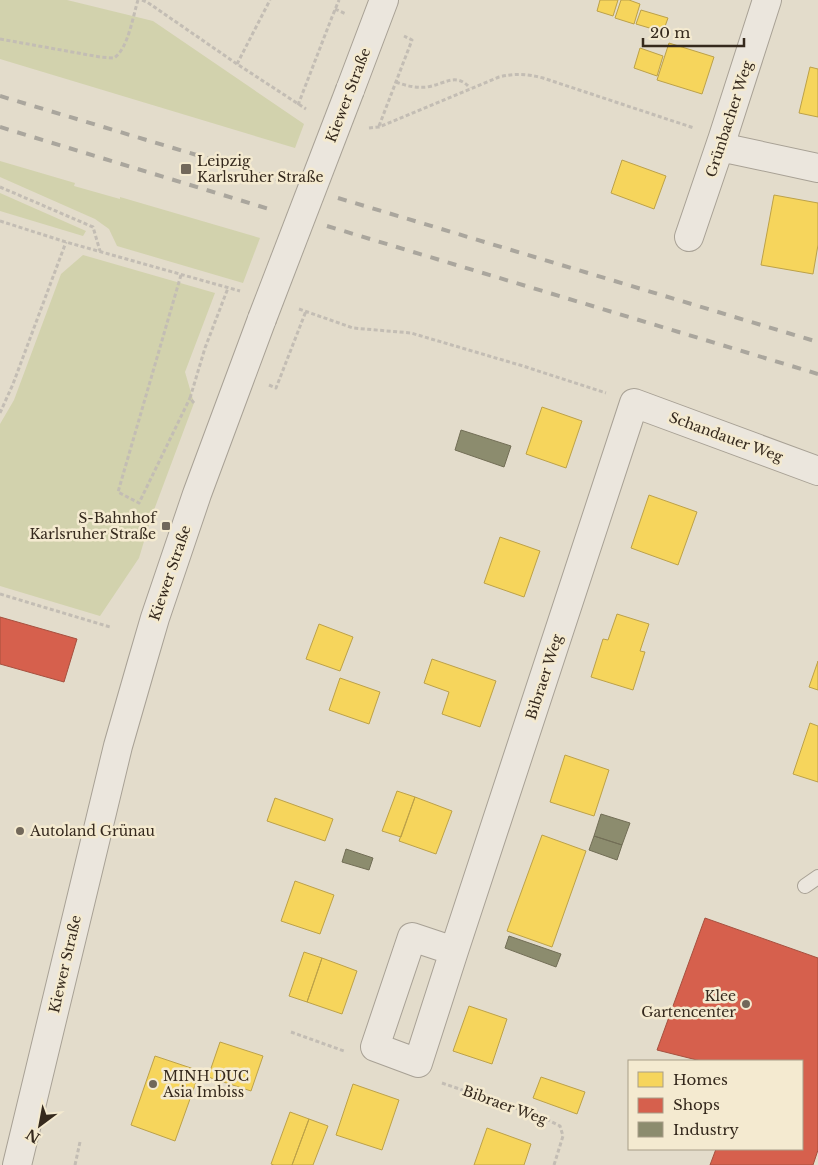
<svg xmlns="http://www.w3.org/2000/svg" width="818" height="1165" viewBox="0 0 818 1165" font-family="'Libre Baskerville',serif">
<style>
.green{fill:#d2d2ad}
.homes{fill:#f6d55c;stroke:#bca149}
.shops{fill:#d6604d;stroke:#a6503f}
.industry{fill:#8c8c6e;stroke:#726e56}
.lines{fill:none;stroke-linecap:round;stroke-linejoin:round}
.service-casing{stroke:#a8a195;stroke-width:16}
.minor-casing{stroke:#a8a195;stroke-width:30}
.tertiary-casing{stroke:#a8a195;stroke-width:30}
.path{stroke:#c3bdb4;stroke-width:3;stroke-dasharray:4 2.5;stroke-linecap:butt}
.service{stroke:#ebe6dd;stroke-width:14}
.minor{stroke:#ebe6dd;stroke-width:28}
.tertiary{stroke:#ebe6dd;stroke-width:28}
.rail{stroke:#aaa69d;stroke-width:4;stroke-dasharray:9 9;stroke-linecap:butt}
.tertiary-bridge-casing{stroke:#a8a195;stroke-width:30;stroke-linecap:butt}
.tertiary-bridge{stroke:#ebe6dd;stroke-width:28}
.poi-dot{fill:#72685a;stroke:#f4ead0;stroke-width:2}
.labels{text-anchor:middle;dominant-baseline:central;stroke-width:5;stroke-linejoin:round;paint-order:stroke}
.street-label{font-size:14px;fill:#35291d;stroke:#f4ead0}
.poi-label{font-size:14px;fill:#35291d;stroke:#f4ead0;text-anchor:start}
</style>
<rect width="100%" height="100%" fill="#e3dccb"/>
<path class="green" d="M 0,0 L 67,0 L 153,21 L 304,124 L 295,148 L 0,59 Z
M 0,161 L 75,183 L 74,186 L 120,199 L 120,197 L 260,238 L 243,283 L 117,246 L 109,229 L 95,219 L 0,177 Z
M 0,193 L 86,231 L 83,236 L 0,211 Z
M 83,255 L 215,293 L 185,372 L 194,403 L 151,518 L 139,558 L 100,616 L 0,586 L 0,424 L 14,400 L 61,274 Z"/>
<path class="homes" d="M 600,0 L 618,0 L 613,16 L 597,11 Z
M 621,0 L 629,0 L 640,4 L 634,24 L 615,18 Z
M 641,10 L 668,18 L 663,32 L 636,24 Z
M 669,43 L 714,57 L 702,94 L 657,80 Z
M 640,48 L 663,56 L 657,76 L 634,68 Z
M 810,67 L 818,69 L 818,117 L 799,113 Z
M 622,160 L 666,176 L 654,209 L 611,193 Z
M 774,195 L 818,203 L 818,245 L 813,274 L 761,265 Z
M 542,407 L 582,421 L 566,468 L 526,454 Z
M 649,495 L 697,512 L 678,565 L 631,548 Z
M 500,537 L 540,551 L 524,597 L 484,583 Z
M 617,614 L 649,624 L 640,651 L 645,652 L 633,690 L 591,677 L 603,639 L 608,640 Z
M 319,624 L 353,637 L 340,671 L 306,659 Z
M 432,659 L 496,681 L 480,727 L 442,714 L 449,692 L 424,683 Z
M 818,661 L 818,690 L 809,687 Z
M 340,678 L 380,692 L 369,724 L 329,710 Z
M 810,723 L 818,726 L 818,782 L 793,774 Z
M 565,755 L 609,770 L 594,816 L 550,802 Z
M 397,791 L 415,797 L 401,837 L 382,831 Z
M 415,797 L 452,811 L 436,854 L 399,841 Z
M 275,798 L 333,819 L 325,841 L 267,821 Z
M 542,835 L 586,851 L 552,947 L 507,931 Z
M 295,881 L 334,895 L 320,934 L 281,921 Z
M 304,952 L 322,958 L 307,1002 L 289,996 Z
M 322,958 L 357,971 L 342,1014 L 307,1002 Z
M 469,1006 L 507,1019 L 492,1064 L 453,1051 Z
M 220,1042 L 263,1056 L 251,1091 L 208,1077 Z
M 155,1056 L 200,1071 L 175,1141 L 131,1125 Z
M 541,1077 L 585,1092 L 577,1114 L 533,1098 Z
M 353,1084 L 399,1100 L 382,1150 L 336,1135 Z
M 290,1112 L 309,1119 L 292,1165 L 274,1165 L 271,1164 Z
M 309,1119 L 328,1126 L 313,1165 L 292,1165 Z
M 487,1128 L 531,1144 L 524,1165 L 474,1165 Z"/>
<path class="shops" d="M 0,617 L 77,639 L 64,682 L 0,664 Z
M 705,918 L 818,958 L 818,1150 L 813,1165 L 710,1165 L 716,1149 L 802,1149 L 802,1061 L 701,1061 L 657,1050 Z"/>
<path class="industry" d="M 461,430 L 511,446 L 504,467 L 455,450 Z
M 601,814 L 630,823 L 622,845 L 594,836 Z
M 594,836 L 622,845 L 617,860 L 589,850 Z
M 346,849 L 373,858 L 369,870 L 342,862 Z
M 509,936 L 561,954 L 556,967 L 505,948 Z"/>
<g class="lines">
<defs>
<path id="service" d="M 805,886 L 818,877"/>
<path id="minor" d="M 720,147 L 818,168
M 689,237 L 723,137 L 767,0
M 454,951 L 412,937 L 375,1047 L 418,1063 L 454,951 L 634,403 L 818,471"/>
<path id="tertiary" d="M 350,90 L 384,0
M 17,1165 L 118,746 L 141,666 L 155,618 L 197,494 L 262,319"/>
</defs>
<use href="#service" class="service-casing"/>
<use href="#minor" class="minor-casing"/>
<use href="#tertiary" class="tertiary-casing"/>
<path class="path" d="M 142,0 L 147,2 L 237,64 L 306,109
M 335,9 L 346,14
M 0,39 L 100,57 L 114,58 C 128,49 133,16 138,0
M 237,64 L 270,0
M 396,82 C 406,86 416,88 427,87 C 445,84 456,72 470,88
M 298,105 L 332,17 L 339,0
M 379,126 L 412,40 L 404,36
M 369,128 L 379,127 L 499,77 C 515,73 528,74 543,78 L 694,128
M 0,187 L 93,227 L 100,251
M 0,221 L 66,242 L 240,291
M 181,275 L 118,492 L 139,503 L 190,398
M 299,309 L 353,328 L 411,333 L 523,366 L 606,393
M 269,385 L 276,388 L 306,311
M 194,403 L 190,398 L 205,348 L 228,288
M 0,413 L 13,384 L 66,242
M 0,594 L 110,627
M 291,1032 L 344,1051
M 442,1083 L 544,1118 L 560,1126 L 563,1136 L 554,1165
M 75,1165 L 80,1142"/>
<use href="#service" class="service"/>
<use href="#minor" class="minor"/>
<use href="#tertiary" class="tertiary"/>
<path class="rail" d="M 0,96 L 280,180
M 0,127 L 269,209
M 338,198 L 818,342
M 327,226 L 818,374"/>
<defs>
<path id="tertiary-bridge" d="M 262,319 L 350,90"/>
</defs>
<use href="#tertiary-bridge" class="tertiary-bridge-casing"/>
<use href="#tertiary-bridge" class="tertiary-bridge"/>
</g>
<g class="poi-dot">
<rect x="180" y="163" width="12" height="12" rx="2.5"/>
<rect x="161" y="521" width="10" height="10" rx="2.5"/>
<circle cx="20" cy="831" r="5"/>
<circle cx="746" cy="1004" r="5"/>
<circle cx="153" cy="1084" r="5"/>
</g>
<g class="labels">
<g class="street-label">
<text transform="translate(348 95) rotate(-69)">Kiewer Straße</text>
<text transform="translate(729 119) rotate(-72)">Grünbacher Weg</text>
<text transform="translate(726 437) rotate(20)">Schandauer Weg</text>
<text transform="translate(170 573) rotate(-71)">Kiewer Straße</text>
<text transform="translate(544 677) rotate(-72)">Bibraer Weg</text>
<text transform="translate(65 964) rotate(-77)">Kiewer Straße</text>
<text transform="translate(505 1105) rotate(20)">Bibraer Weg</text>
</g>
<g class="poi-label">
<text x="197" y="161">Leipzig<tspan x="197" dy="16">Karlsruher Straße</tspan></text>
<text x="156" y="518" text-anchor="end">S-Bahnhof<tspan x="156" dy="16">Karlsruher Straße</tspan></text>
<text x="30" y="831">Autoland Grünau</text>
<text x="736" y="996" text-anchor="end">Klee<tspan x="736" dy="16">Gartencenter</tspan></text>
<text x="163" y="1076">MINH DUC<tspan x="163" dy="16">Asia Imbiss</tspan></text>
</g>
</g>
<rect x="628" y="1060" width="175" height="90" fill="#f4ead0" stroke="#a89d88"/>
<rect x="638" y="1072" width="25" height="15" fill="#f6d55c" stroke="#a89d88"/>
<text x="673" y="1085" font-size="15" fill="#35291d">Homes</text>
<rect x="638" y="1098" width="25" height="15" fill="#d6604d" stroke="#a89d88"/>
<text x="673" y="1110" font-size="15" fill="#35291d">Shops</text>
<rect x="638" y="1122" width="25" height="15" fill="#8c8c6e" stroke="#a89d88"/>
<text x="673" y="1135" font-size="15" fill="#35291d">Industry</text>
<g transform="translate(40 1125) rotate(212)" stroke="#f4ead0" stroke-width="4" paint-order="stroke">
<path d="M0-4L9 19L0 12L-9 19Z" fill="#35291d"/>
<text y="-8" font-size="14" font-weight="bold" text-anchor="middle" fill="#35291d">N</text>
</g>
<path d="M643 38v8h101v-8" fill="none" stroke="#35291d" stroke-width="2.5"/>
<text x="650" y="38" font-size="15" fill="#35291d" stroke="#f4ead0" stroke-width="4" paint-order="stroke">20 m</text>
</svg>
